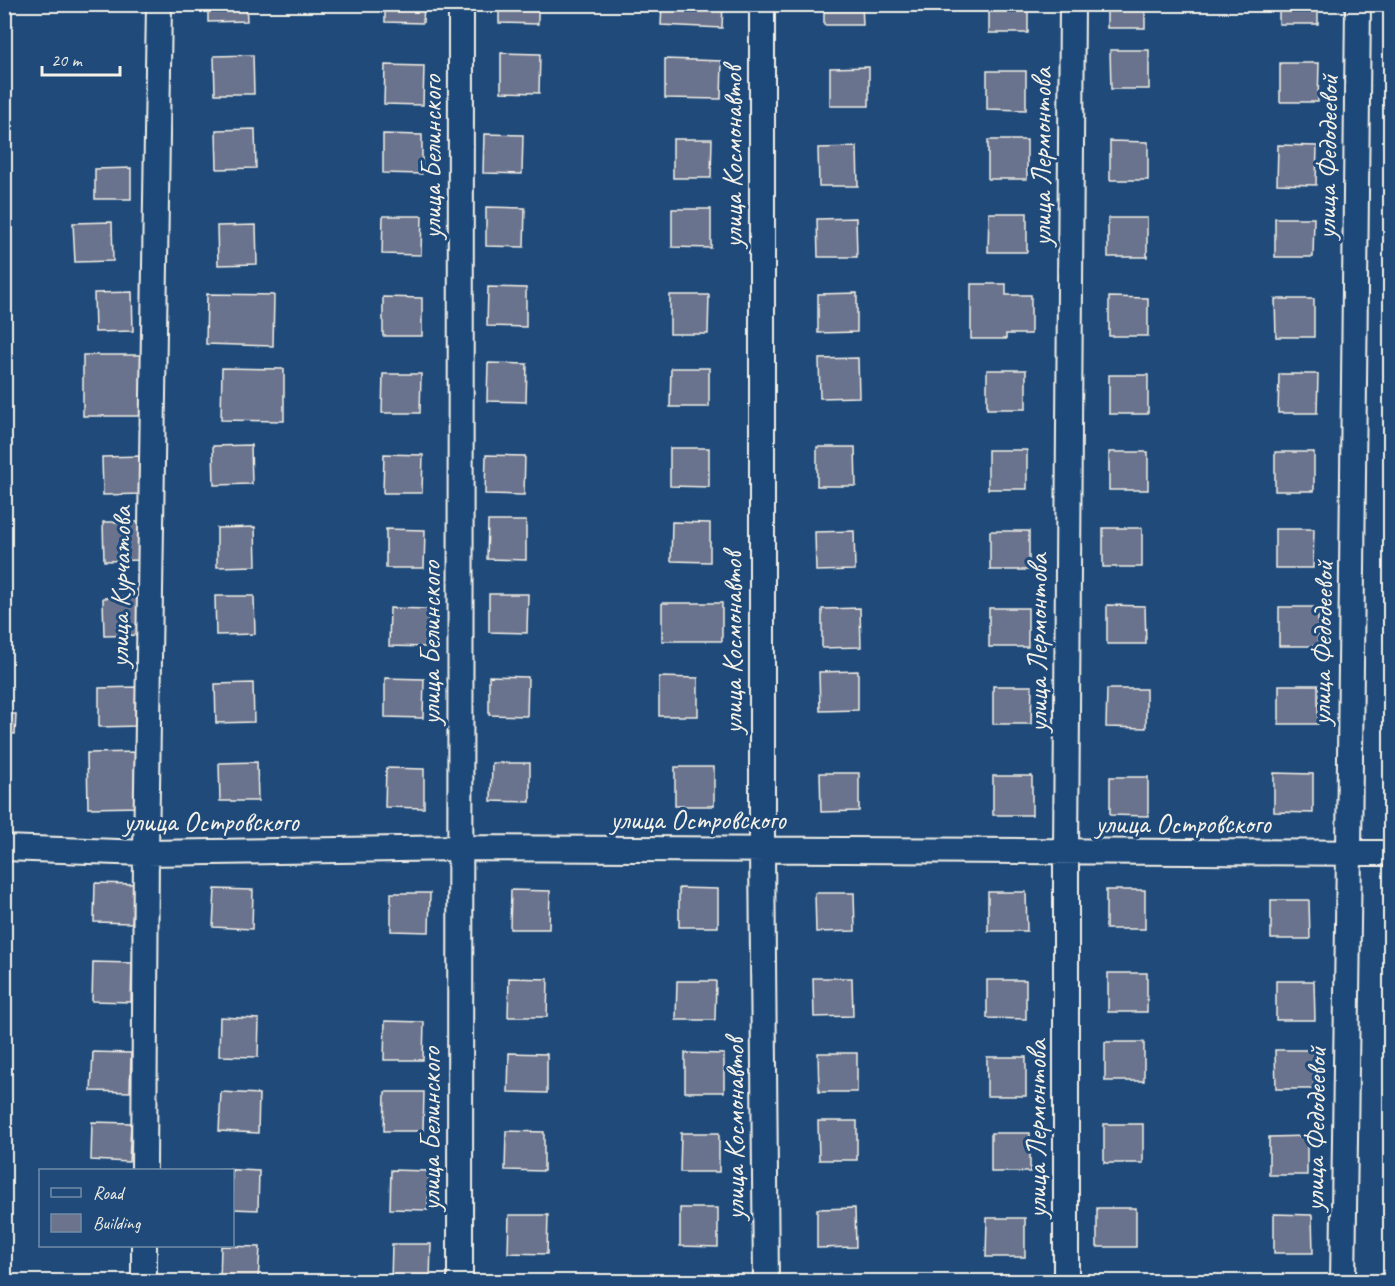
<svg xmlns="http://www.w3.org/2000/svg" width="1395" height="1286" viewBox="0 0 1395 1286" font-family="Caveat,sans-serif">
<style>
.building{fill:#6b738d;stroke:#f4f1e8;stroke-width:1.5}
.lines{fill:none;stroke-linecap:round;stroke-linejoin:round}
.street-casing{stroke:#f4f1e8;stroke-width:28}
.street{stroke:#1f4a7a;stroke-width:24}
.labels{text-anchor:middle;dominant-baseline:central;stroke-width:6;stroke-linejoin:round;paint-order:stroke}
.street-label{font-size:28px;fill:#f4f1e8;stroke:#1f4a7a}
</style>
<rect width="100%" height="100%" fill="#1f4a7a"/>
<filter id="ink" filterUnits="userSpaceOnUse"><feTurbulence type="fractalNoise" baseFrequency=".0167" numOctaves="2"/><feDisplacementMap in="SourceGraphic" scale="12" xChannelSelector="R" yChannelSelector="G"/><feConvolveMatrix kernelMatrix="1 2 1 2 8 2 1 2 1" color-interpolation-filters="sRGB"/></filter>
<g filter="url(#ink)">
<path class="building" d="M 208,4 L 246,4 L 247,21 L 208,22 Z
M 385,4 L 424,4 L 423,23 L 385,22 Z
M 499,4 L 538,4 L 538,24 L 499,23 Z
M 662,4 L 723,4 L 722,28 L 661,25 Z
M 824,4 L 862,4 L 863,25 L 824,25 Z
M 989,4 L 1028,4 L 1028,33 L 989,33 Z
M 1107,4 L 1145,4 L 1145,28 L 1107,28 Z
M 1279,4 L 1318,4 L 1318,24 L 1279,24 Z
M 1110,50 L 1149,50 L 1149,89 L 1111,89 Z
M 501,53 L 540,54 L 539,93 L 501,92 Z
M 253,55 L 254,94 L 215,94 L 214,56 Z
M 665,59 L 722,61 L 721,99 L 665,98 Z
M 1280,63 L 1319,63 L 1318,102 L 1280,102 Z
M 385,65 L 424,66 L 423,105 L 384,104 Z
M 869,67 L 869,106 L 830,106 L 830,68 Z
M 987,71 L 1026,71 L 1026,110 L 987,109 Z
M 255,129 L 256,168 L 217,169 L 216,130 Z
M 383,134 L 422,135 L 422,174 L 383,173 Z
M 484,134 L 523,135 L 522,174 L 483,173 Z
M 673,139 L 712,139 L 711,178 L 673,178 Z
M 988,140 L 1027,140 L 1027,179 L 988,179 Z
M 1110,141 L 1148,142 L 1148,180 L 1110,180 Z
M 1278,145 L 1317,146 L 1316,185 L 1277,184 Z
M 857,147 L 858,186 L 819,186 L 818,148 Z
M 131,168 L 131,199 L 95,199 L 95,169 Z
M 486,207 L 525,208 L 524,247 L 486,246 Z
M 672,209 L 711,209 L 711,248 L 672,247 Z
M 989,213 L 1027,213 L 1027,252 L 988,252 Z
M 383,216 L 422,216 L 421,255 L 382,254 Z
M 856,218 L 857,257 L 818,257 L 817,219 Z
M 1108,218 L 1147,218 L 1147,257 L 1108,257 Z
M 1275,218 L 1314,218 L 1313,257 L 1275,257 Z
M 112,222 L 113,261 L 75,262 L 73,223 Z
M 256,225 L 257,264 L 218,265 L 217,226 Z
M 971,284 L 1006,284 L 1006,295 L 1031,295 L 1031,334 L 1006,334 L 1006,339 L 971,339 Z
M 488,287 L 526,288 L 526,327 L 487,326 Z
M 132,292 L 133,331 L 95,332 L 94,293 Z
M 857,293 L 857,332 L 818,333 L 818,294 Z
M 207,294 L 274,295 L 273,346 L 206,344 Z
M 670,295 L 709,295 L 708,334 L 670,334 Z
M 383,297 L 422,298 L 422,336 L 383,336 Z
M 1109,297 L 1148,298 L 1148,336 L 1109,336 Z
M 1275,299 L 1314,299 L 1314,337 L 1276,337 Z
M 83,355 L 145,355 L 145,416 L 83,416 Z
M 858,358 L 859,397 L 820,398 L 819,359 Z
M 488,363 L 527,364 L 526,402 L 487,401 Z
M 222,368 L 284,369 L 284,421 L 221,420 Z
M 671,368 L 709,368 L 709,407 L 670,407 Z
M 987,370 L 1026,370 L 1026,409 L 987,409 Z
M 383,374 L 421,374 L 420,413 L 382,413 Z
M 1279,374 L 1318,374 L 1317,413 L 1278,413 Z
M 1109,375 L 1148,375 L 1148,414 L 1109,414 Z
M 251,445 L 252,484 L 214,485 L 213,446 Z
M 817,447 L 855,447 L 856,486 L 817,486 Z
M 670,448 L 709,448 L 709,487 L 670,486 Z
M 988,450 L 1027,450 L 1027,489 L 988,489 Z
M 1109,452 L 1148,452 L 1148,490 L 1109,490 Z
M 1275,452 L 1314,452 L 1314,491 L 1275,491 Z
M 384,454 L 423,455 L 422,493 L 383,493 Z
M 486,455 L 525,456 L 524,495 L 485,494 Z
M 141,456 L 142,494 L 103,495 L 102,457 Z
M 488,521 L 526,521 L 526,560 L 487,559 Z
M 103,522 L 142,522 L 142,560 L 104,561 Z
M 672,522 L 710,523 L 710,562 L 671,561 Z
M 255,527 L 256,566 L 217,567 L 217,528 Z
M 1103,528 L 1142,528 L 1142,567 L 1103,567 Z
M 386,529 L 425,530 L 424,568 L 386,568 Z
M 1275,529 L 1314,529 L 1313,568 L 1275,568 Z
M 854,531 L 855,570 L 816,571 L 815,532 Z
M 990,531 L 1029,531 L 1029,570 L 990,570 Z
M 489,594 L 528,594 L 527,633 L 489,632 Z
M 215,596 L 254,596 L 255,634 L 216,635 Z
M 142,597 L 142,635 L 104,636 L 103,598 Z
M 662,603 L 722,603 L 722,641 L 662,641 Z
M 1385,603 L 1390,603 L 1390,642 L 1385,642 Z
M 1107,605 L 1145,606 L 1146,644 L 1107,644 Z
M 1279,607 L 1318,607 L 1318,646 L 1279,646 Z
M 390,608 L 428,609 L 428,647 L 389,646 Z
M 860,608 L 861,647 L 822,648 L 822,609 Z
M 989,608 L 1028,608 L 1028,647 L 989,647 Z
M 858,671 L 858,710 L 820,711 L 819,672 Z
M 489,676 L 528,677 L 527,716 L 489,715 Z
M 659,677 L 698,678 L 698,716 L 659,716 Z
M 385,678 L 424,679 L 423,718 L 385,717 Z
M 253,683 L 254,722 L 216,723 L 215,684 Z
M 1279,685 L 1318,685 L 1318,724 L 1279,724 Z
M 993,686 L 1032,686 L 1031,724 L 993,724 Z
M 137,687 L 138,726 L 99,727 L 99,688 Z
M 1107,689 L 1146,689 L 1146,728 L 1106,727 Z
M 4,714 L 16,714 L 15,734 L 4,733 Z
M 139,752 L 141,807 L 88,808 L 87,753 Z
M 257,762 L 258,801 L 220,801 L 219,763 Z
M 492,763 L 530,763 L 530,802 L 491,801 Z
M 675,767 L 714,767 L 714,806 L 675,806 Z
M 386,768 L 424,769 L 424,808 L 385,807 Z
M 820,773 L 859,773 L 859,811 L 821,812 Z
M 1274,773 L 1313,774 L 1313,813 L 1274,812 Z
M 993,776 L 1032,776 L 1032,815 L 993,815 Z
M 1110,777 L 1148,777 L 1148,816 L 1110,815 Z
M 95,883 L 134,884 L 132,923 L 94,922 Z
M 679,888 L 718,889 L 718,927 L 679,927 Z
M 215,889 L 253,890 L 252,929 L 213,927 Z
M 511,890 L 550,891 L 549,929 L 510,929 Z
M 1106,890 L 1145,890 L 1145,929 L 1106,929 Z
M 988,892 L 1026,892 L 1027,931 L 988,931 Z
M 391,893 L 430,893 L 429,932 L 391,931 Z
M 815,893 L 854,893 L 855,931 L 816,932 Z
M 1271,900 L 1309,900 L 1310,939 L 1271,939 Z
M 93,962 L 132,963 L 131,1002 L 92,1001 Z
M 1108,973 L 1147,973 L 1147,1012 L 1108,1012 Z
M 509,978 L 548,979 L 547,1017 L 508,1017 Z
M 813,978 L 852,978 L 853,1016 L 814,1017 Z
M 987,980 L 1026,980 L 1026,1019 L 987,1018 Z
M 677,981 L 716,981 L 715,1020 L 676,1020 Z
M 1276,981 L 1314,981 L 1315,1020 L 1276,1020 Z
M 220,1017 L 259,1019 L 258,1057 L 219,1056 Z
M 385,1021 L 424,1022 L 423,1060 L 384,1060 Z
M 1105,1042 L 1144,1042 L 1144,1081 L 1105,1081 Z
M 1275,1050 L 1314,1050 L 1314,1089 L 1276,1089 Z
M 93,1052 L 131,1053 L 130,1092 L 91,1091 Z
M 509,1053 L 547,1054 L 547,1093 L 508,1092 Z
M 685,1053 L 724,1054 L 724,1092 L 685,1092 Z
M 818,1053 L 857,1053 L 857,1092 L 819,1092 Z
M 987,1057 L 1026,1057 L 1026,1096 L 987,1096 Z
M 221,1092 L 259,1094 L 258,1133 L 219,1131 Z
M 385,1092 L 424,1092 L 423,1131 L 384,1131 Z
M 818,1121 L 857,1121 L 857,1160 L 819,1160 Z
M 92,1122 L 131,1123 L 129,1162 L 91,1160 Z
M 1104,1124 L 1143,1124 L 1143,1163 L 1104,1163 Z
M 506,1131 L 544,1132 L 544,1171 L 505,1170 Z
M 681,1133 L 719,1133 L 719,1172 L 680,1172 Z
M 991,1133 L 1030,1133 L 1030,1172 L 991,1172 Z
M 1307,1136 L 1307,1175 L 1269,1175 L 1269,1137 Z
M 220,1169 L 259,1171 L 258,1210 L 232,1209 L 232,1170 L 220,1170 Z
M 391,1170 L 429,1171 L 428,1210 L 390,1209 Z
M 680,1208 L 718,1208 L 718,1247 L 680,1246 Z
M 855,1208 L 856,1247 L 817,1248 L 817,1209 Z
M 1097,1208 L 1136,1208 L 1136,1247 L 1097,1247 Z
M 1274,1214 L 1312,1215 L 1313,1253 L 1274,1253 Z
M 509,1215 L 548,1215 L 547,1254 L 508,1253 Z
M 987,1218 L 1025,1218 L 1025,1257 L 986,1257 Z
M 392,1244 L 431,1244 L 430,1282 L 391,1282 Z
M 221,1246 L 260,1247 L 258,1282 L 220,1282 Z"/>
<g class="lines">
<defs>
<path id="street" d="M 762,4 L 762,850 L 766,1282
M 4,848 L 146,853 L 460,848 L 1390,853
M 144,1170 L 146,853 L 159,4
M 144,1282 L 144,1246
M 460,1282 L 461,4
M 1066,1282 L 1066,852 L 1072,4
M 1343,1282 L 1349,853 L 1358,4"/>
</defs>
<use href="#street" class="street-casing"/>
<use href="#street" class="street"/>
</g>
</g>
<g class="labels">
<g class="street-label">
<text transform="translate(431 157) rotate(-90)">улица Белинского</text>
<text transform="translate(732 157) rotate(-90)">улица Космонавтов</text>
<text transform="translate(1041 157) rotate(-90)">улица Лермонтова</text>
<text transform="translate(1327 157) rotate(-89)">улица Федодеевой</text>
<text transform="translate(120 587) rotate(-89)">улица Курчатова</text>
<text transform="translate(430 643) rotate(-90)">улица Белинского</text>
<text transform="translate(732 643) rotate(-90)">улица Космонавтов</text>
<text transform="translate(1037 643) rotate(-90)">улица Лермонтова</text>
<text transform="translate(1322 643) rotate(-89)">улица Федодеевой</text>
<text x="698" y="819">улица Островского</text>
<text x="211" y="821">улица Островского</text>
<text x="1183" y="823">улица Островского</text>
<text transform="translate(430 1129) rotate(-90)">улица Белинского</text>
<text transform="translate(734 1129) rotate(-90)">улица Космонавтов</text>
<text transform="translate(1036 1129) rotate(-90)">улица Лермонтова</text>
<text transform="translate(1315 1129) rotate(-89)">улица Федодеевой</text>
</g>
</g>
<rect width="1395" height="1286" fill="none" stroke="#1f4a7a" stroke-width="24"/>
<rect x="12" y="12" width="1371" height="1262" fill="none" stroke="#f4f1e8" stroke-width="2" filter="url(#ink)"/>
<rect x="39" y="1169" width="195" height="78" fill="#1f4a7a" stroke="#748da6" stroke-width="1.5"/>
<rect x="51" y="1188" width="30" height="9" fill="#1f4a7a" stroke="#748da6" stroke-width="1.5"/>
<text x="93" y="1199" font-size="18" fill="#f4f1e8">Road</text>
<rect x="51" y="1214" width="30" height="18" fill="#6b738d" stroke="#748da6" stroke-width="1.5"/>
<text x="93" y="1229" font-size="18" fill="#f4f1e8">Building</text>
<path d="M42 66v9h78v-9" fill="none" stroke="#f4f1e8" stroke-width="3"/>
<text x="51" y="66" font-size="18" fill="#f4f1e8" stroke="#1f4a7a" stroke-width="4.5" paint-order="stroke">20 m</text>
</svg>
